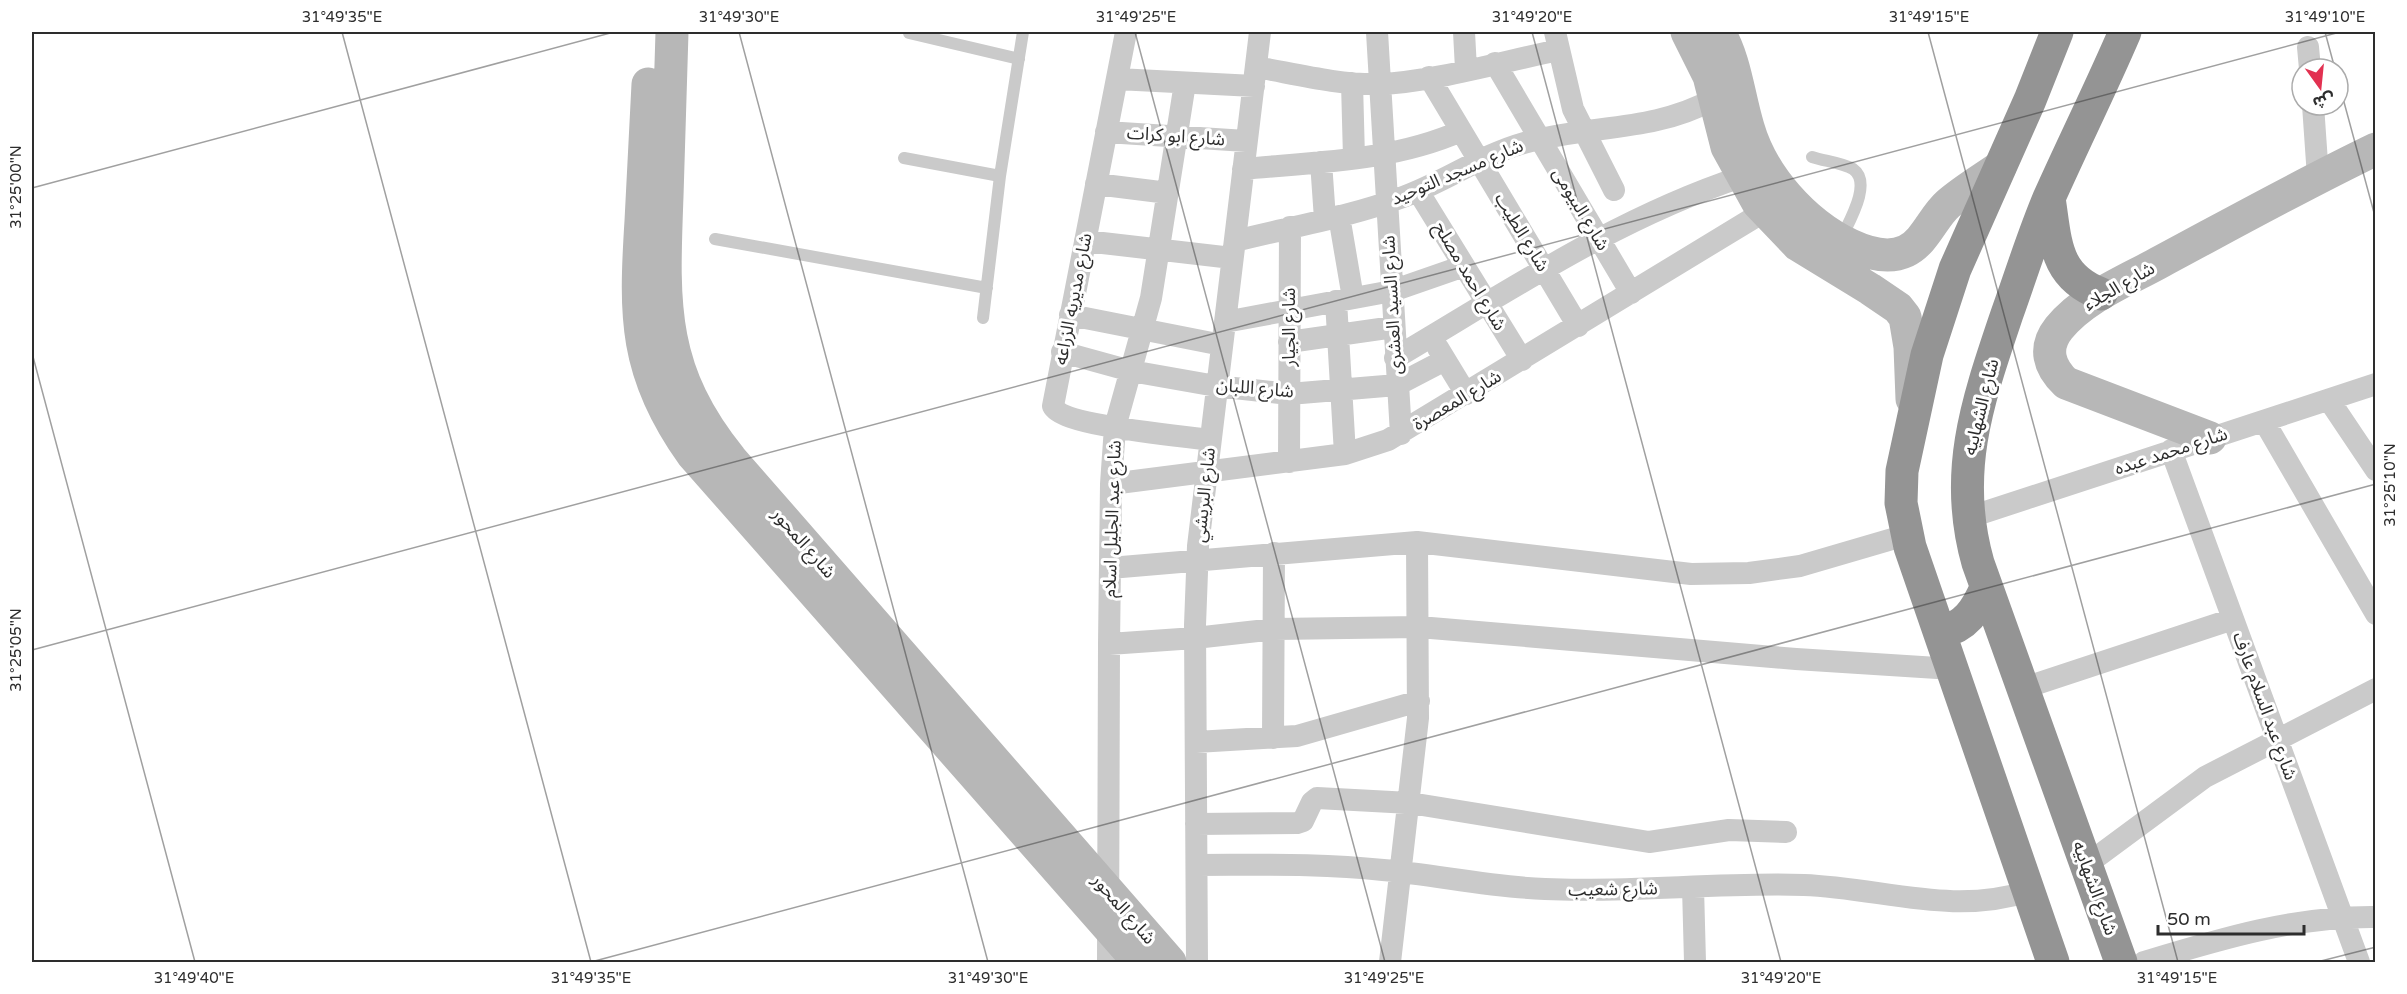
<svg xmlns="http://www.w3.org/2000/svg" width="2407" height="994" viewBox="0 0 2407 994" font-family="'Varela Round','Noto Sans Arabic',sans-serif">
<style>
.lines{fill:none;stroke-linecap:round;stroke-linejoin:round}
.lane{stroke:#cacaca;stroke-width:12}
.street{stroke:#cacaca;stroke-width:22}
.secondary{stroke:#b7b7b7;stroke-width:33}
.highway{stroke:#949494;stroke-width:33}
.ticks{fill:none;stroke:#2d2d2d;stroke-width:1.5;stroke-opacity:0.45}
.labels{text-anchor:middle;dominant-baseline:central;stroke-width:6;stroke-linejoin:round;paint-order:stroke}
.street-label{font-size:18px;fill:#2d2d2d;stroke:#fff}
.neatline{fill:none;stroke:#2d2d2d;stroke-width:2}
.ticks-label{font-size:15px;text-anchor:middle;fill:#2d2d2d}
</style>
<rect width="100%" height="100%" fill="#fff"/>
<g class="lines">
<path class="lane" d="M 909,33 L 1019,59
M 1812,157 C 1824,161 1843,163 1853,169 C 1873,183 1848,223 1841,239
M 904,158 L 1000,176
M 715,239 L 987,288
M 983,318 L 1000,176 L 1023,32"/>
<path class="street" d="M 1126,32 L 1053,406 C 1062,426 1184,436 1210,440
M 1377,32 L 1401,434
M 1464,32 L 1466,69
M 1555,32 L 1573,109 L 1614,190
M 2308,47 L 2310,69
M 1495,63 L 1631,293
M 1256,67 C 1296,74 1338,85 1379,84 C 1434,82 1504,61 1559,50
M 1429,77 L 1578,326
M 1117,79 L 1254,86
M 1352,83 L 1354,158
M 2313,105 L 2318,177
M 1106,132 L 1246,141
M 1321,162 L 1325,219
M 1243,169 C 1317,162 1393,161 1461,131
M 1096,184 L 1168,193
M 1418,191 L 1522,360
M 1339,216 L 1353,298
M 1085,241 L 1232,258
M 1235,241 C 1291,227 1349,217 1403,197 C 1445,182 1481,155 1524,143 C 1591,124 1651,133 1714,99
M 1336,301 L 1345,454
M 1070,315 L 1222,345
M 1225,322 L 1392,291 L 1464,266
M 1289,342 L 1394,327
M 1438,348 L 1466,394
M 1062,352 L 1131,371 L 1216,386 L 1289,394 L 1397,385 L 1445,360
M 1395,358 C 1507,292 1617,218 1741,177
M 2329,400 L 2376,470
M 2264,421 L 2376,614
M 2171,450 L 2359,962
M 1289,462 L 1290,227
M 1111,484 L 1345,454 L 1388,440 L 1765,211
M 1967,518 L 2376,384
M 1110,568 L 1417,542 L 1691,574 L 1749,573 L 1800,566 L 1906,535
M 1109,644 L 1195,638 L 1275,629 L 1419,627 L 1796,659 L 1953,669
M 2024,688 L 2233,619
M 1273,738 L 1274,553
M 1196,742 L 1297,736 L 1419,701
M 1196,824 L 1297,823 L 1303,821 L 1312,802 L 1317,798 L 1410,803 L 1649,842 L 1729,830 L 1786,832
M 1197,865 C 1259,865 1321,863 1383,870 C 1437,875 1490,887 1545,889 C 1631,893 1718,882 1804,885 C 1882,888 1952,916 2029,891
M 2086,865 L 2205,777 L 2376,689
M 1693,887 L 1695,962
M 1108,962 L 1109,644 L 1111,484 L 1115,427 L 1151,298 L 1185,83
M 1197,962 L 1195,625 L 1198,546 L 1260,32
M 1390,962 L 1418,718 L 1417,542
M 2144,962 C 2220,939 2295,916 2376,917"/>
<path class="secondary" d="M 672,32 C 670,86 669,141 667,196 C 663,304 659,370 731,459 L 1170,962
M 1687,32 L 1709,76 L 1727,147 L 1758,203 L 1798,245 L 1870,289 L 1898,308 L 1905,317 L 1910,347 L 1912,399
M 1719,32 C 1736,62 1738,94 1748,127 C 1762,176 1804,223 1850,245 C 1867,253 1889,259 1906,251 C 1925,242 1933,217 1948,204 C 1964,190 1983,179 2000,167
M 648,84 C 646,130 643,175 641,221 C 635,316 634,373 692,454 L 1139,962
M 2210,438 L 2066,383 C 2049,367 2043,348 2059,328 C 2084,297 2128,280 2162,261 C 2233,223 2303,184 2376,149"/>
<path class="highway" d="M 2049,198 C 2056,242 2054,276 2101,294
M 1941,632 C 1966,627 1976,610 1986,588
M 2053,962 L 1910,547 L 1901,503 L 1902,471 L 1927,355 L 1955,269 L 2030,100 L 2057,32
M 2121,962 L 1978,563 C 1952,472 1978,400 2007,314 C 2021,275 2033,236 2049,198 C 2074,142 2101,88 2125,32"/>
</g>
<path class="ticks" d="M 342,32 L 591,962M 739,32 L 988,962M 1135,32 L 1385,962M 1532,32 L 1781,962M 1928,32 L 2178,962M 2325,32 L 2335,69M 2338,80 L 2376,220M 32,188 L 614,32M 32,353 L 195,962M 32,650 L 2340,32M 591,962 L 2376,484M 2317,962 L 2376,947"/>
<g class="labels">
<g class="street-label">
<text transform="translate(1176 136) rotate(4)">شارع ابو كرات</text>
<text transform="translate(1457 172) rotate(-23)">شارع مسجد التوحيد</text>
<text transform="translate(1581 209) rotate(59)">شارع البيومى</text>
<text transform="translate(1522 232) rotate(59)">شارع الطيب</text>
<text transform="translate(1470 276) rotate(59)">شارع احمد مصلح</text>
<text transform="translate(2119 286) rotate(-30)">شارع الجلاء</text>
<text transform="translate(1073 299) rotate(-79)">شارع مديريه الزراعه</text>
<text transform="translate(1392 305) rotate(-93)">شارع السيد العشرى</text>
<text transform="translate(1289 327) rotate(-90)">شارع الجيار</text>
<text transform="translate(1255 388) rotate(5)">شارع اللبان</text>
<text transform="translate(1457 400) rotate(-31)">شارع المعصرة</text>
<text transform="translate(1981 407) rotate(-76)">شارع الشهابيه</text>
<text transform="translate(2171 451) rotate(-18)">شارع محمد عبده</text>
<text transform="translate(1204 495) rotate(-84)">شارع البريشي</text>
<text transform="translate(1112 519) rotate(-88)">شارع عبد الجليل اسلام</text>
<text transform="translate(804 543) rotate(49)">شارع المحور</text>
<text transform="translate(2265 706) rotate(70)">شارع عبد السلام عارف</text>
<text transform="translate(2095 888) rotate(70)">شارع الشهابيه</text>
<text transform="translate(1613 889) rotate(-1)">شارع شعيب</text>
<text transform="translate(1124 909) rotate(49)">شارع المحور</text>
</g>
</g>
<rect width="2407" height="994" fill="none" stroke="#ffffff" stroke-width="66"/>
<g transform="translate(2320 87) rotate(165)"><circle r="28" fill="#ffffff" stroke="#ababab" stroke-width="1.5"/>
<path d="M0-4.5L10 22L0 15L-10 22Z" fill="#e23151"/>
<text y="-9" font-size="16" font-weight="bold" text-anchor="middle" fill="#2d2d2d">ش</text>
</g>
<path d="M2158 925v9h146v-9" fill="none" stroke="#2d2d2d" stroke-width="3"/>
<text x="2167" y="925" font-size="18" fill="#2d2d2d" stroke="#ffffff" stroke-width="4.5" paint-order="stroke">50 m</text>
<rect x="33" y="33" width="2341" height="928" class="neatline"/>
<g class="ticks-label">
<text x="342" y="22">31°49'35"E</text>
<text x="739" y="22">31°49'30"E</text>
<text x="1136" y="22">31°49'25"E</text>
<text x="1532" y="22">31°49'20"E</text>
<text x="1929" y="22">31°49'15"E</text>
<text x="2325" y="22">31°49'10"E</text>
<text transform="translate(16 187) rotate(-90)" y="5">31°25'00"N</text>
<text transform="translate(2390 485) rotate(-90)" y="5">31°25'10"N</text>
<text transform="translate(16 650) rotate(-90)" y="5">31°25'05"N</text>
<text x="194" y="983">31°49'40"E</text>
<text x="591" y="983">31°49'35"E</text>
<text x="988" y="983">31°49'30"E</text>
<text x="1384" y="983">31°49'25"E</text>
<text x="1781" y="983">31°49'20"E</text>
<text x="2177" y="983">31°49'15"E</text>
</g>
</svg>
